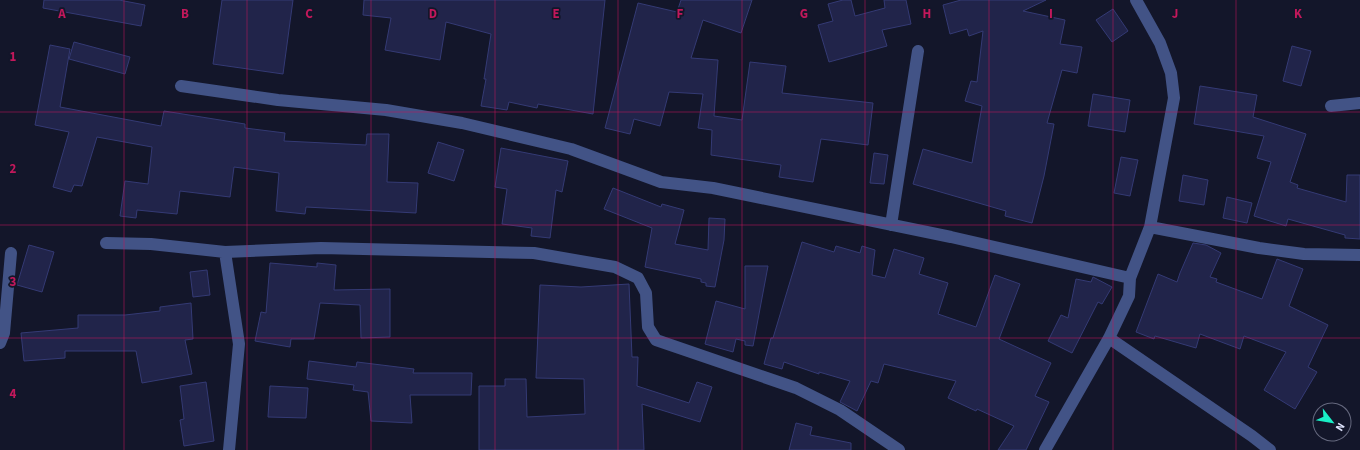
<svg xmlns="http://www.w3.org/2000/svg" width="1360" height="450" viewBox="0 0 1360 450" font-family="'Source Sans 3',sans-serif">
<style>
.building{fill:#21244a;stroke:#343a74}
.lines{fill:none;stroke-linecap:round;stroke-linejoin:round}
.minor{stroke:#425386;stroke-width:12}
.grid{fill:none;stroke:#c2185b;stroke-width:1;stroke-opacity:0.55}
.grid-label{font-size:13px;text-anchor:middle;font-weight:bold;fill:#c2185b;stroke:#13162a;stroke-width:3.5;stroke-linejoin:round;paint-order:stroke}
</style>
<rect width="100%" height="100%" fill="#13162a"/>
<path class="building" d="M 44,0 L 119,0 L 145,5 L 141,26 L 43,8 Z
M 222,0 L 293,0 L 283,74 L 213,64 Z
M 364,0 L 605,0 L 593,114 L 538,104 L 537,108 L 509,102 L 507,110 L 481,106 L 486,79 L 484,79 L 491,34 L 446,22 L 440,60 L 385,50 L 391,18 L 363,15 Z
M 681,0 L 752,0 L 741,33 L 703,20 L 691,58 L 718,60 L 714,116 L 742,120 L 750,62 L 786,66 L 782,93 L 873,103 L 868,145 L 821,139 L 813,182 L 779,177 L 781,165 L 711,155 L 712,130 L 698,128 L 703,94 L 669,92 L 660,126 L 634,119 L 630,134 L 605,128 L 638,3 L 677,12 Z
M 843,0 L 851,0 L 855,16 L 885,8 L 884,0 L 906,0 L 911,24 L 882,30 L 887,46 L 829,62 L 818,25 L 833,21 L 828,4 Z
M 961,0 L 1046,0 L 1023,11 L 1065,20 L 1060,44 L 1082,47 L 1077,73 L 1062,70 L 1047,123 L 1054,124 L 1044,176 L 1032,223 L 1005,216 L 1006,211 L 913,184 L 923,149 L 972,163 L 982,106 L 965,101 L 971,81 L 977,82 L 983,31 L 969,36 L 967,29 L 950,34 L 943,5 Z
M 1113,9 L 1128,31 L 1112,42 L 1096,20 Z
M 74,42 L 130,57 L 125,74 L 69,59 Z
M 50,45 L 70,49 L 60,107 L 161,126 L 164,111 L 245,124 L 245,128 L 285,133 L 284,141 L 366,145 L 367,134 L 389,134 L 387,182 L 418,183 L 416,213 L 306,207 L 305,214 L 276,211 L 279,173 L 234,167 L 230,197 L 180,191 L 177,214 L 137,210 L 136,218 L 120,216 L 125,181 L 148,184 L 152,147 L 97,137 L 82,186 L 74,185 L 71,192 L 53,187 L 69,132 L 35,125 Z
M 1292,46 L 1311,51 L 1301,86 L 1283,81 Z
M 1200,86 L 1257,95 L 1253,117 L 1306,134 L 1290,182 L 1298,185 L 1297,188 L 1346,202 L 1347,175 L 1360,175 L 1360,239 L 1345,238 L 1345,235 L 1288,219 L 1286,226 L 1254,216 L 1271,162 L 1257,158 L 1264,136 L 1194,124 Z
M 1093,94 L 1130,100 L 1125,132 L 1088,126 Z
M 438,142 L 464,150 L 454,181 L 428,173 Z
M 501,148 L 568,161 L 562,192 L 556,190 L 550,238 L 531,236 L 532,228 L 502,224 L 507,189 L 495,187 Z
M 874,153 L 888,155 L 884,184 L 870,183 Z
M 1121,157 L 1138,160 L 1130,196 L 1114,193 Z
M 1183,175 L 1208,180 L 1204,205 L 1179,201 Z
M 613,188 L 661,207 L 662,204 L 684,210 L 675,244 L 708,250 L 709,218 L 725,219 L 724,240 L 715,287 L 706,286 L 706,283 L 701,282 L 701,279 L 645,267 L 652,228 L 604,209 Z
M 1227,197 L 1252,203 L 1247,223 L 1223,218 Z
M 802,242 L 834,252 L 836,246 L 860,253 L 862,246 L 875,250 L 872,275 L 885,278 L 894,249 L 924,258 L 919,274 L 948,283 L 938,314 L 976,327 L 995,275 L 1020,284 L 999,339 L 1051,363 L 1035,396 L 1049,402 L 1026,450 L 998,450 L 1014,426 L 977,409 L 976,411 L 948,398 L 956,381 L 884,364 L 878,383 L 871,381 L 857,411 L 840,402 L 850,381 L 819,372 L 819,374 L 784,362 L 782,369 L 764,364 L 771,338 L 773,338 Z
M 1193,243 L 1206,245 L 1221,253 L 1210,277 L 1217,279 L 1216,282 L 1262,299 L 1277,259 L 1303,269 L 1289,306 L 1328,325 L 1308,367 L 1317,372 L 1295,409 L 1264,390 L 1286,352 L 1244,336 L 1240,349 L 1200,334 L 1196,348 L 1155,336 L 1154,339 L 1136,332 L 1158,274 L 1177,282 L 1180,273 Z
M 29,245 L 54,252 L 42,292 L 17,285 Z
M 270,263 L 317,267 L 317,263 L 336,265 L 334,290 L 390,289 L 390,337 L 361,338 L 360,305 L 320,303 L 314,339 L 291,339 L 290,347 L 255,341 L 261,312 L 266,313 Z
M 745,266 L 768,266 L 753,346 L 745,345 L 745,341 L 736,339 L 733,352 L 705,344 L 716,301 L 745,309 Z
M 207,270 L 210,295 L 193,297 L 190,272 Z
M 1093,277 L 1112,287 L 1102,304 L 1098,302 L 1072,353 L 1048,341 L 1061,315 L 1068,318 L 1076,279 L 1091,282 Z
M 629,284 L 632,357 L 638,357 L 637,386 L 689,403 L 697,382 L 712,387 L 700,422 L 642,404 L 644,450 L 479,450 L 479,386 L 505,386 L 505,379 L 526,379 L 527,417 L 585,414 L 584,379 L 536,378 L 540,285 L 581,287 Z
M 191,303 L 193,339 L 185,340 L 192,374 L 142,383 L 136,351 L 65,351 L 65,358 L 24,361 L 21,333 L 78,328 L 78,315 L 125,315 L 160,311 L 160,307 Z
M 309,361 L 356,367 L 357,362 L 414,369 L 413,373 L 472,373 L 471,395 L 410,395 L 412,423 L 371,421 L 368,392 L 353,390 L 354,385 L 307,379 Z
M 206,382 L 214,441 L 184,446 L 180,420 L 184,419 L 180,386 Z
M 270,386 L 308,388 L 306,418 L 268,417 Z
M 796,423 L 812,427 L 810,435 L 851,443 L 851,450 L 789,450 Z"/>
<g class="lines">
<path class="minor" d="M 181,86 L 278,100 L 386,110 L 462,123 L 571,149 L 661,182 L 713,188 L 951,237 L 1130,278
M 1331,106 L 1360,103
M 891,225 L 918,51
M 1150,227 L 1259,248 L 1304,254 L 1360,255
M 106,243 L 151,244 L 225,252 L 321,248 L 534,253 L 615,267 L 638,278 L 646,293 L 648,327 L 656,340 L 796,388 L 840,410 L 899,450
M 225,252 L 239,344 L 229,450
M 1109,338 L 1252,436 L 1270,450
M 0,343 L 4,333 L 11,253
M 1045,450 L 1109,338 L 1129,296 L 1130,278 L 1150,227 L 1174,98 L 1171,73 L 1160,43 L 1136,0"/>
</g>
<path class="grid" d="M 124,0 L 124,450M 247,0 L 247,450M 371,0 L 371,450M 495,0 L 495,450M 618,0 L 618,450M 742,0 L 742,450M 865,0 L 865,450M 989,0 L 989,450M 1113,0 L 1113,450M 1236,0 L 1236,450M 0,112 L 1360,112M 0,225 L 1360,225M 0,338 L 1360,338"/>
<g class="grid-label">
<text x="62" y="18">A</text>
<text x="185" y="18">B</text>
<text x="309" y="18">C</text>
<text x="433" y="18">D</text>
<text x="556" y="18">E</text>
<text x="680" y="18">F</text>
<text x="804" y="18">G</text>
<text x="927" y="18">H</text>
<text x="1051" y="18">I</text>
<text x="1175" y="18">J</text>
<text x="1298" y="18">K</text>
<text x="13" y="61">1</text>
<text x="13" y="173">2</text>
<text x="13" y="286">3</text>
<text x="13" y="398">4</text>
</g>
<g transform="translate(1332 422) rotate(121)"><circle r="19" fill="#13162a" stroke="#65687e"/>
<path d="M0-3L7 15L0 10L-7 15Z" fill="#19efc7"/>
<text y="-6" font-size="11" font-weight="bold" text-anchor="middle" fill="#dfe4fd">N</text>
</g>
</svg>
